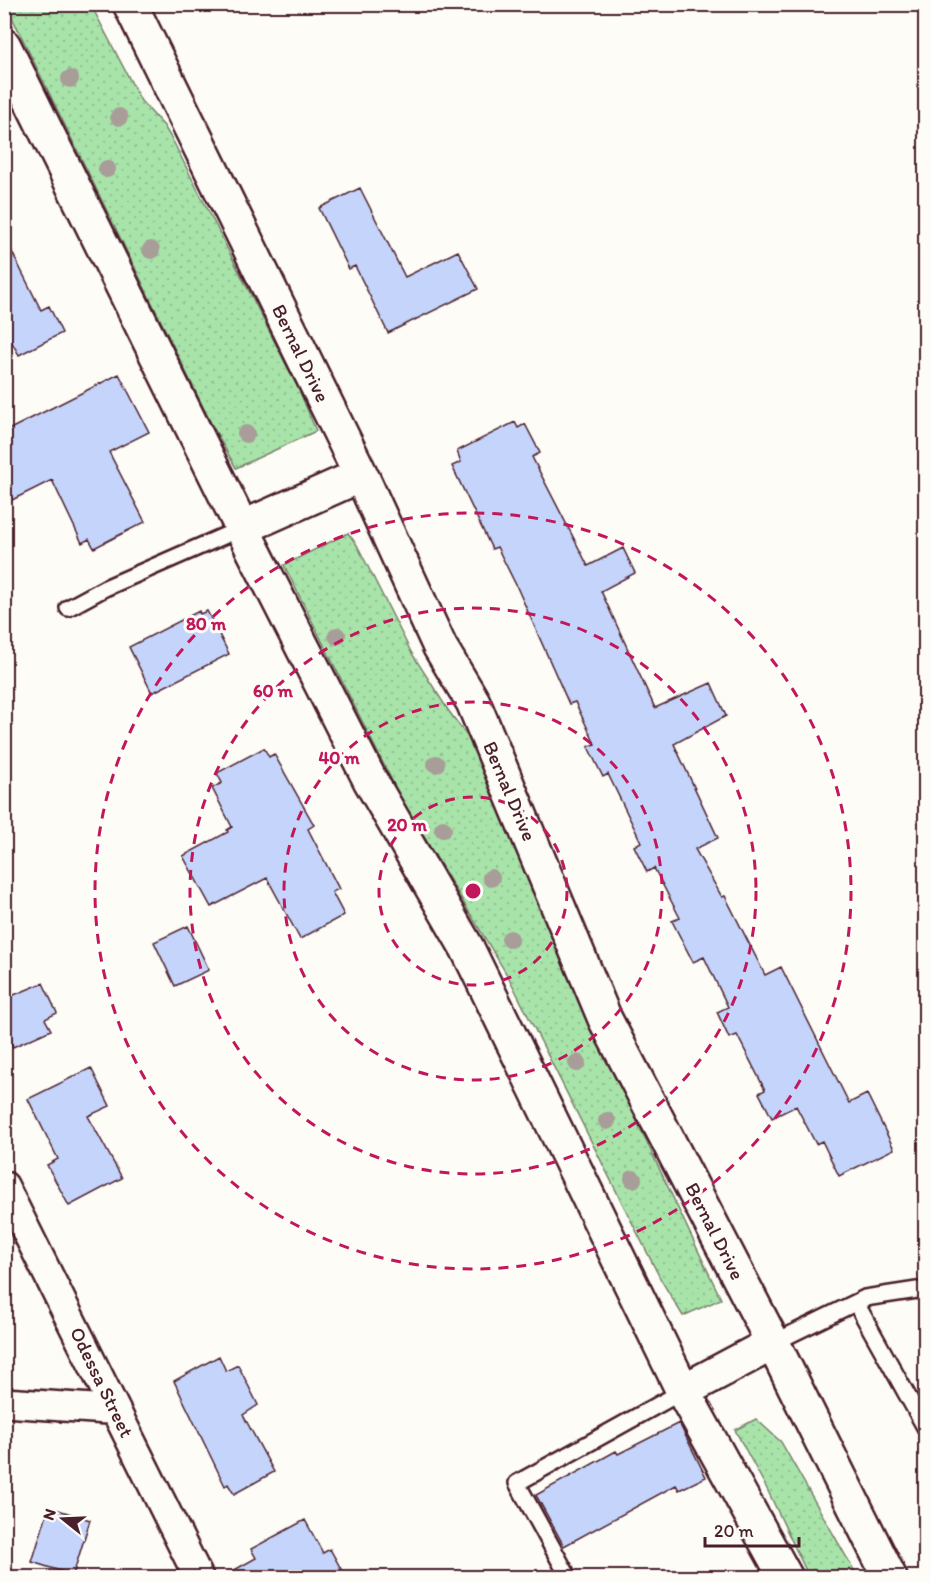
<svg xmlns="http://www.w3.org/2000/svg" width="930" height="1582" viewBox="0 0 930 1582" font-family="Itim,sans-serif">
<style>
.grass{fill:url(#grass-dots);stroke:#79826a;stroke-width:1.5}
.building{fill:#c5d4fb;stroke:#4a1f2b;stroke-width:1.5}
.lines{fill:none;stroke-linecap:round;stroke-linejoin:round}
.lane-casing{stroke:#4a1f2b;stroke-width:20}
.street-casing{stroke:#4a1f2b;stroke-width:33}
.secondary-casing{stroke:#4a1f2b;stroke-width:38}
.lane{stroke:#fdfcf7;stroke-width:15}
.street{stroke:#fdfcf7;stroke-width:28}
.secondary{stroke:#fdfcf7;stroke-width:33}
.tree{fill:#a89d98}
.ring{fill:none;stroke:#c2185b;stroke-width:3;stroke-dasharray:10 8}
.labels{text-anchor:middle;dominant-baseline:central;stroke-width:6;stroke-linejoin:round;paint-order:stroke}
.street-label{font-size:20px;fill:#4a1f2b;stroke:#fdfcf7}
.centre{fill:#c2185b;stroke:#fdfcf7;stroke-width:3}
.ring-label{font-size:18px;text-anchor:middle;font-weight:bold;fill:#c2185b;stroke:#fdfcf7;stroke-width:6;stroke-linejoin:round;paint-order:stroke}
</style>
<defs>
<pattern id="grass-dots" width="8" height="8" patternUnits="userSpaceOnUse" patternTransform="scale(1.5)"><rect width="8" height="8" fill="#a8e4aa"/><path d="M2 2h.1M6 6h.1" fill="none" stroke="#92c392" stroke-width="1.8" stroke-linecap="round"/></pattern>
</defs>
<rect width="100%" height="100%" fill="#fdfcf7"/>
<filter id="ink" filterUnits="userSpaceOnUse"><feTurbulence type="fractalNoise" baseFrequency=".0167" numOctaves="2"/><feDisplacementMap in="SourceGraphic" scale="12" xChannelSelector="R" yChannelSelector="G"/><feConvolveMatrix kernelMatrix="1 2 1 2 8 2 1 2 1" color-interpolation-filters="sRGB"/></filter>
<g filter="url(#ink)">
<path class="grass" d="M 6,5 L 91,5 L 141,101 L 164,126 L 174,143 L 301,394 L 316,431 L 236,468 L 212,425 Z
M 348,533 L 357,545 L 411,652 L 448,710 L 467,736 L 492,786 L 562,963 L 721,1299 L 683,1316 L 661,1280 L 509,978 L 401,799 L 284,565 Z
M 756,1419 L 781,1442 L 856,1574 L 849,1577 L 809,1577 L 767,1489 L 735,1430 Z"/>
<path class="building" d="M 360,188 L 405,277 L 458,251 L 478,289 L 388,333 L 355,266 L 349,269 L 319,208 Z
M 4,236 L 41,310 L 49,306 L 62,333 L 19,355 L 4,328 Z
M 119,374 L 149,432 L 109,452 L 145,522 L 94,548 L 89,539 L 82,543 L 52,480 L 4,504 L 4,432 Z
M 515,422 L 518,428 L 525,424 L 540,453 L 532,457 L 588,566 L 623,548 L 635,573 L 601,591 L 655,708 L 711,683 L 726,716 L 674,744 L 718,838 L 695,849 L 722,897 L 725,896 L 765,975 L 781,967 L 849,1103 L 867,1094 L 894,1149 L 839,1176 L 822,1141 L 816,1144 L 796,1106 L 772,1118 L 759,1093 L 765,1090 L 737,1035 L 729,1038 L 717,1012 L 728,1007 L 704,957 L 693,962 L 672,921 L 680,918 L 654,868 L 647,872 L 634,846 L 641,842 L 608,774 L 603,777 L 588,747 L 595,744 L 575,702 L 569,704 L 516,585 L 497,547 L 492,549 L 452,466 L 461,462 L 457,451 Z
M 199,611 L 200,614 L 207,611 L 229,654 L 152,693 L 129,647 Z
M 264,748 L 269,757 L 274,754 L 314,825 L 308,829 L 339,889 L 332,892 L 344,915 L 300,939 L 267,878 L 211,907 L 183,856 L 228,832 L 227,830 L 232,827 L 212,788 L 222,783 L 217,773 Z
M 188,926 L 209,970 L 175,986 L 154,942 Z
M 43,983 L 57,1013 L 45,1019 L 51,1030 L 13,1047 L 4,1026 L 4,999 Z
M 91,1068 L 110,1106 L 88,1116 L 122,1178 L 69,1206 L 47,1165 L 58,1159 L 28,1099 Z
M 219,1356 L 226,1371 L 238,1365 L 258,1405 L 243,1415 L 274,1472 L 234,1494 L 228,1484 L 225,1486 L 174,1381 Z
M 679,1423 L 706,1477 L 679,1490 L 676,1485 L 564,1546 L 536,1495 L 616,1451 L 618,1454 Z
M 49,1507 L 90,1520 L 73,1575 L 32,1562 Z
M 305,1520 L 323,1553 L 330,1549 L 346,1578 L 220,1578 L 256,1558 L 251,1549 Z"/>
<g class="lines">
<defs>
<path id="lane" d="M 68,608 L 105,588 L 242,528
M 856,1303 L 926,1429
M 773,1343 L 865,1298 L 917,1290 L 926,1293
M 569,1578 L 517,1483 L 683,1391"/>
<path id="street" d="M 4,1186 L 199,1578
M 4,1401 L 12,1403 L 115,1410"/>
<path id="secondary" d="M 130,4 L 361,475 L 440,647 L 473,702 L 605,1019 L 773,1343 L 890,1578
M 4,46 L 242,528 L 370,780 L 467,948 L 683,1391 L 786,1578
M 242,528 L 361,475
M 683,1391 L 773,1343"/>
</defs>
<use href="#lane" class="lane-casing"/>
<use href="#street" class="street-casing"/>
<use href="#secondary" class="secondary-casing"/>
<use href="#lane" class="lane"/>
<use href="#street" class="street"/>
<use href="#secondary" class="secondary"/>
</g>
<g class="tree">
<circle cx="70" cy="79" r="9"/>
<circle cx="119" cy="117" r="9"/>
<circle cx="107" cy="169" r="9"/>
<circle cx="151" cy="250" r="9"/>
<circle cx="246" cy="434" r="9"/>
<circle cx="337" cy="636" r="9"/>
<circle cx="436" cy="764" r="9"/>
<circle cx="443" cy="829" r="9"/>
<circle cx="491" cy="878" r="9"/>
<circle cx="510" cy="939" r="9"/>
<circle cx="577" cy="1063" r="9"/>
<circle cx="607" cy="1121" r="9"/>
<circle cx="633" cy="1179" r="9"/>
</g>
</g>
<g class="ring">
<circle cx="473" cy="891" r="94"/>
<circle cx="473" cy="891" r="189"/>
<circle cx="473" cy="891" r="283"/>
<circle cx="473" cy="891" r="378"/>
</g>
<g class="labels">
<g class="street-label">
<text transform="translate(301 353) rotate(64)">Bernal Drive</text>
<text transform="translate(510 791) rotate(67)">Bernal Drive</text>
<text transform="translate(715 1231) rotate(63)">Bernal Drive</text>
<text transform="translate(102 1382) rotate(64)">Odessa Street</text>
</g>
</g>
<circle cx="473" cy="891" r="9" class="centre"/>
<g class="ring-label">
<text x="206" y="630">80 m</text>
<text x="273" y="697">60 m</text>
<text x="339" y="764">40 m</text>
<text x="407" y="831">20 m</text>
</g>
<rect width="930" height="1582" fill="none" stroke="#fdfcf7" stroke-width="24"/>
<rect x="12" y="12" width="906" height="1558" fill="none" stroke="#4a1f2b" stroke-width="2" filter="url(#ink)"/>
<g transform="translate(63 1519) rotate(288)" stroke="#fdfcf7" stroke-width="4.5" paint-order="stroke">
<path d="M0-4.5L10 22L0 15L-10 22Z" fill="#4a1f2b"/>
<text y="-9" font-size="16" font-weight="bold" text-anchor="middle" fill="#4a1f2b">N</text>
</g>
<path d="M705 1537v9h94v-9" fill="none" stroke="#4a1f2b" stroke-width="3"/>
<text x="714" y="1537" font-size="18" fill="#4a1f2b" stroke="#fdfcf7" stroke-width="4.5" paint-order="stroke">20 m</text>
</svg>
